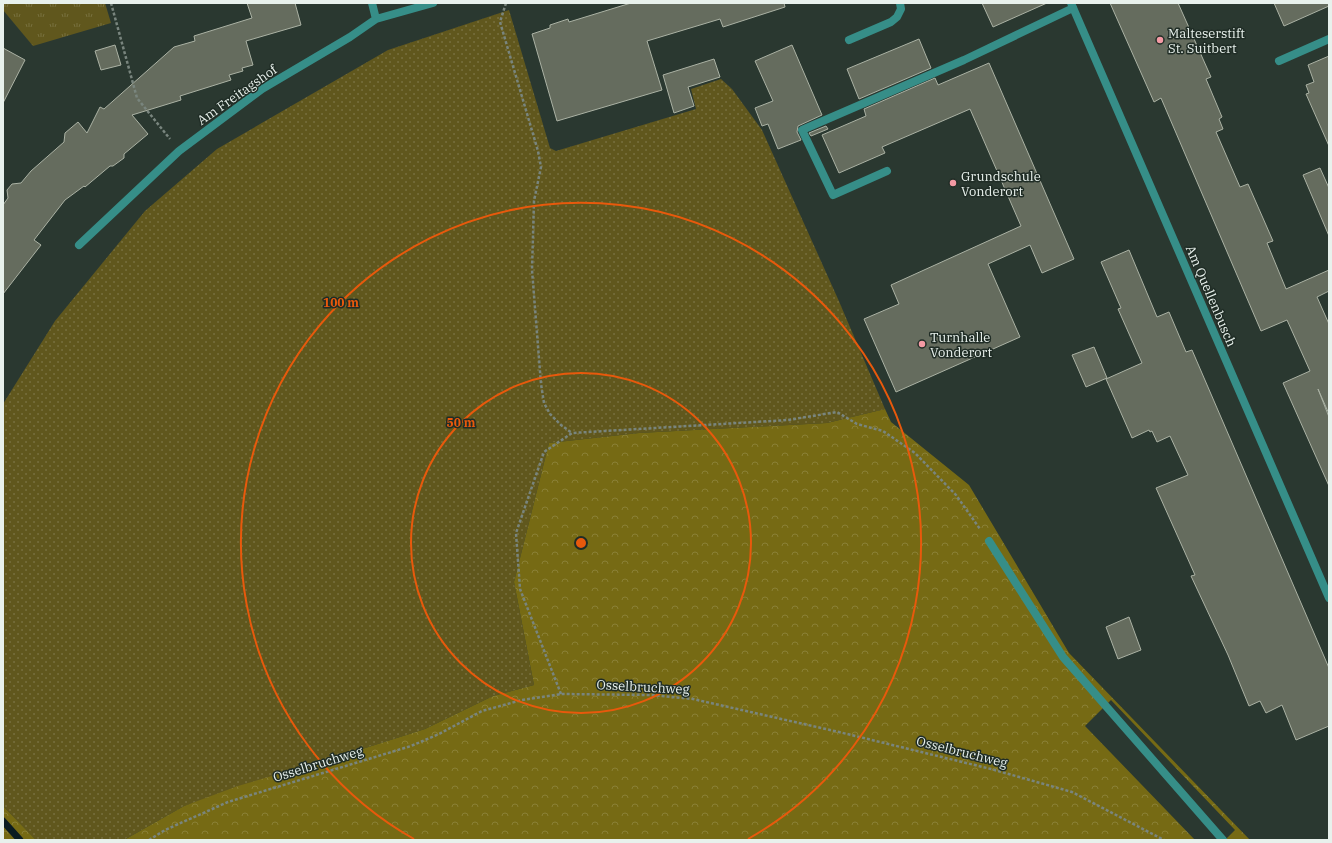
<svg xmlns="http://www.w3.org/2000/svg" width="1332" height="843" viewBox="0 0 1332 843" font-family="'IBM Plex Serif',serif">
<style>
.grass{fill:url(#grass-dots)}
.forest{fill:url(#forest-crowns)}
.park{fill:url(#park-tufts)}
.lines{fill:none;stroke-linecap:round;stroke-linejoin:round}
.stream{stroke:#0b1c21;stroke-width:7}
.building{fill:#656c5e;stroke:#abb2a4}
.path{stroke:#79857e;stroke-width:2.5;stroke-dasharray:3 2;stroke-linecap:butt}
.lane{stroke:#368e88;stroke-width:8}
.street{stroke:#368e88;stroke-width:8}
.ring{fill:none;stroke:#e8590c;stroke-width:2}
.poi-dot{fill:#f49aa4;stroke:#202d26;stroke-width:1.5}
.labels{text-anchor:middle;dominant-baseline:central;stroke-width:3;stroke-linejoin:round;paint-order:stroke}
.poi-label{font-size:13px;fill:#e8f1ec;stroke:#202d26;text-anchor:start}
.street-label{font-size:13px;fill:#e8f1ec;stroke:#202d26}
.centre{fill:#e8590c;stroke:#202d26;stroke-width:2}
.ring-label{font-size:12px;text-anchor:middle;font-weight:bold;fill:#e8590c;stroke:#202d26;stroke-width:3;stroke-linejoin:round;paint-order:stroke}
</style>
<defs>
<pattern id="grass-dots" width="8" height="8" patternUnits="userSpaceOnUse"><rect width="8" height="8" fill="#60571d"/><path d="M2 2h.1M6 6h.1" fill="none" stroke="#77703e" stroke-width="1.8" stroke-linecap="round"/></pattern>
<pattern id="forest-crowns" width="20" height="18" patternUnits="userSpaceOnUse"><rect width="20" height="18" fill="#766a14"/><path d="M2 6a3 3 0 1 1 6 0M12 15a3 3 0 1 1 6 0" fill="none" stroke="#8a8036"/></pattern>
<pattern id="park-tufts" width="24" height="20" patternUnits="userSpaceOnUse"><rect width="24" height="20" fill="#60571d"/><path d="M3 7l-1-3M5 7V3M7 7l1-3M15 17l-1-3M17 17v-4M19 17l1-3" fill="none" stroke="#77703e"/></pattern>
</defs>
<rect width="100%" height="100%" fill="#2a3830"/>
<path class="grass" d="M 509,10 L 550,148 L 556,151 L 696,109 L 691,89 L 721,79 L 732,89 L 762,130 L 838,299 L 885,409 L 827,423 L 639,433 L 549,443 L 514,582 L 534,685 L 493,696 L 425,729 L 184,806 L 124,840 L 36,840 L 3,806 L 3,404 L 55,321 L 145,211 L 217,149 L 388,50 Z"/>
<path class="forest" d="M 885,409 L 891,422 L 969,485 L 1069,653 L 1250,840 L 1225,840 L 1235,830 L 1111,700 L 1085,726 L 1195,840 L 124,840 L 184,806 L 238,786 L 334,758 L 425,729 L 493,696 L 534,685 L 514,582 L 549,443 L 639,433 L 827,423 Z
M 3,806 L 36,840 L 3,840 Z"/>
<path class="park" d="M 4,3 L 105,3 L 111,23 L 33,46 L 3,10 Z"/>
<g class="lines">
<path class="stream" d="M 3,821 L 20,840"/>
</g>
<path class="building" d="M 247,3 L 295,3 L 301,25 L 246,41 L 253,65 L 242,68 L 243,71 L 229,75 L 231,80 L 180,96 L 181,100 L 132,115 L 148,134 L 124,154 L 124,158 L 113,166 L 110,166 L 85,187 L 84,186 L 65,200 L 34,240 L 41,245 L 3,294 L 3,205 L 8,198 L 7,190 L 12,184 L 21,183 L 31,171 L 64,142 L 65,133 L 78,122 L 87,133 L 100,107 L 104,109 L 174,47 L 195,41 L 194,36 L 252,18 Z
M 631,3 L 784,3 L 785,7 L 723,27 L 720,19 L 647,41 L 662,90 L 557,121 L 532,34 L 550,28 L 550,25 L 568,19 L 569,22 Z
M 982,3 L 1047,3 L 993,27 Z
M 1110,3 L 1178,3 L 1211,77 L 1206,79 L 1222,117 L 1219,119 L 1223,129 L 1216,132 L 1240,187 L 1248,184 L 1273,241 L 1267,243 L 1286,289 L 1329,270 L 1329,291 L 1317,297 L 1329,324 L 1329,414 L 1318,389 L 1329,417 L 1329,486 L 1283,383 L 1310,371 L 1287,320 L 1261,331 L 1161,98 L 1154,102 Z
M 1274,3 L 1329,3 L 1329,6 L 1284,26 Z
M 919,39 L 931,68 L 859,99 L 847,69 Z
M 115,45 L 121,65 L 101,70 L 95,51 Z
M 792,45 L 822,115 L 798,126 L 797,132 L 801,140 L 778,149 L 768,124 L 762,126 L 755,108 L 773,101 L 755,61 Z
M 3,48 L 25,60 L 3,103 Z
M 1329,56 L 1329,146 L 1306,94 L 1309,93 L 1306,85 L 1314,82 L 1308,65 Z
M 714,59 L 720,77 L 688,87 L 694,106 L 674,113 L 663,75 Z
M 989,63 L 1074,259 L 1042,273 L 1030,245 L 988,264 L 1020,337 L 896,392 L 864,319 L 899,304 L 891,285 L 1021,226 L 970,109 L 882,147 L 885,153 L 839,173 L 822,135 L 866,116 L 864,109 L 935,78 L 938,85 Z
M 826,126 L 828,129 L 811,136 L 809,133 Z
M 1320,168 L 1329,188 L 1329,236 L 1303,175 Z
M 1129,250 L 1157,317 L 1169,312 L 1186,352 L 1192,350 L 1329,668 L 1329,726 L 1296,740 L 1282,705 L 1266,713 L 1260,701 L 1249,706 L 1228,655 L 1191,576 L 1195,575 L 1156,488 L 1188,475 L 1170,436 L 1157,442 L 1152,431 L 1150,432 L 1149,430 L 1132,438 L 1106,379 L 1142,363 L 1118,309 L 1121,308 L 1101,262 Z
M 1094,347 L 1107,378 L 1086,387 L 1072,355 Z
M 1129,617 L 1141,650 L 1118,659 L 1106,627 Z"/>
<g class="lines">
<path class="path" d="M 111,3 L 137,98 L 170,139
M 506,3 L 500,22 L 538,151 L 541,167 L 534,201 L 532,270 L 541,384 L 544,403 L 550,414 L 561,425 L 572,433
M 561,694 L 520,589 L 516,533 L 544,452 L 572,433 L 788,420 L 837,412 L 857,424 L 883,431 L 915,453 L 956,495 L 980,529
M 149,840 L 165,830 L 228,802 L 411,746 L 439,734 L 482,711 L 522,700 L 561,694 L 652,695 L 693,699 L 839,732 L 991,769 L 1072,792 L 1164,840"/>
<path class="lane" d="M 849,40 L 891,22 L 897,17 L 901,9 L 900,3
M 887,171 L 833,195 L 802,130 L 964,60 L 1073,8
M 989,541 L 1063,657 L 1223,840"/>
<path class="street" d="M 372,3 L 376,19
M 1071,3 L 1329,598
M 1279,61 L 1329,39
M 79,245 L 179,151 L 262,89 L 350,37 L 376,19 L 433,3"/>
</g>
<g class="ring">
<circle cx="581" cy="543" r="170"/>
<path d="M414 839A340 340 0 1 1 748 839"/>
</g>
<g class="poi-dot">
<circle cx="1160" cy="40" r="4"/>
<circle cx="953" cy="183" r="4"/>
<circle cx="922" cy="344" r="4"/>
</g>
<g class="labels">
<g class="poi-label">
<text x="1168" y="33">Malteserstift<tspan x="1168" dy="15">St. Suitbert</tspan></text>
<text x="961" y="176">Grundschule<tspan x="961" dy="15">Vonderort</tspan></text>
<text x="930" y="337">Turnhalle<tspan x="930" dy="15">Vonderort</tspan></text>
</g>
<g class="street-label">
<text transform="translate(237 95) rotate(-35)">Am Freitagshof</text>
<text transform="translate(1211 296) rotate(67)">Am Quellenbusch</text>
<text transform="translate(643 687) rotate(3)">Osselbruchweg</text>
<text transform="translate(962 752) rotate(14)">Osselbruchweg</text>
<text transform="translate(318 764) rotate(-17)">Osselbruchweg</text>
</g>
</g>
<circle cx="581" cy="543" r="6" class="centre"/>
<g class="ring-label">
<text x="341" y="307">100 m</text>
<text x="461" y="427">50 m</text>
</g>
<rect width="1332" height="843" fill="none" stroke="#e8f1ec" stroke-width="8"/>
</svg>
